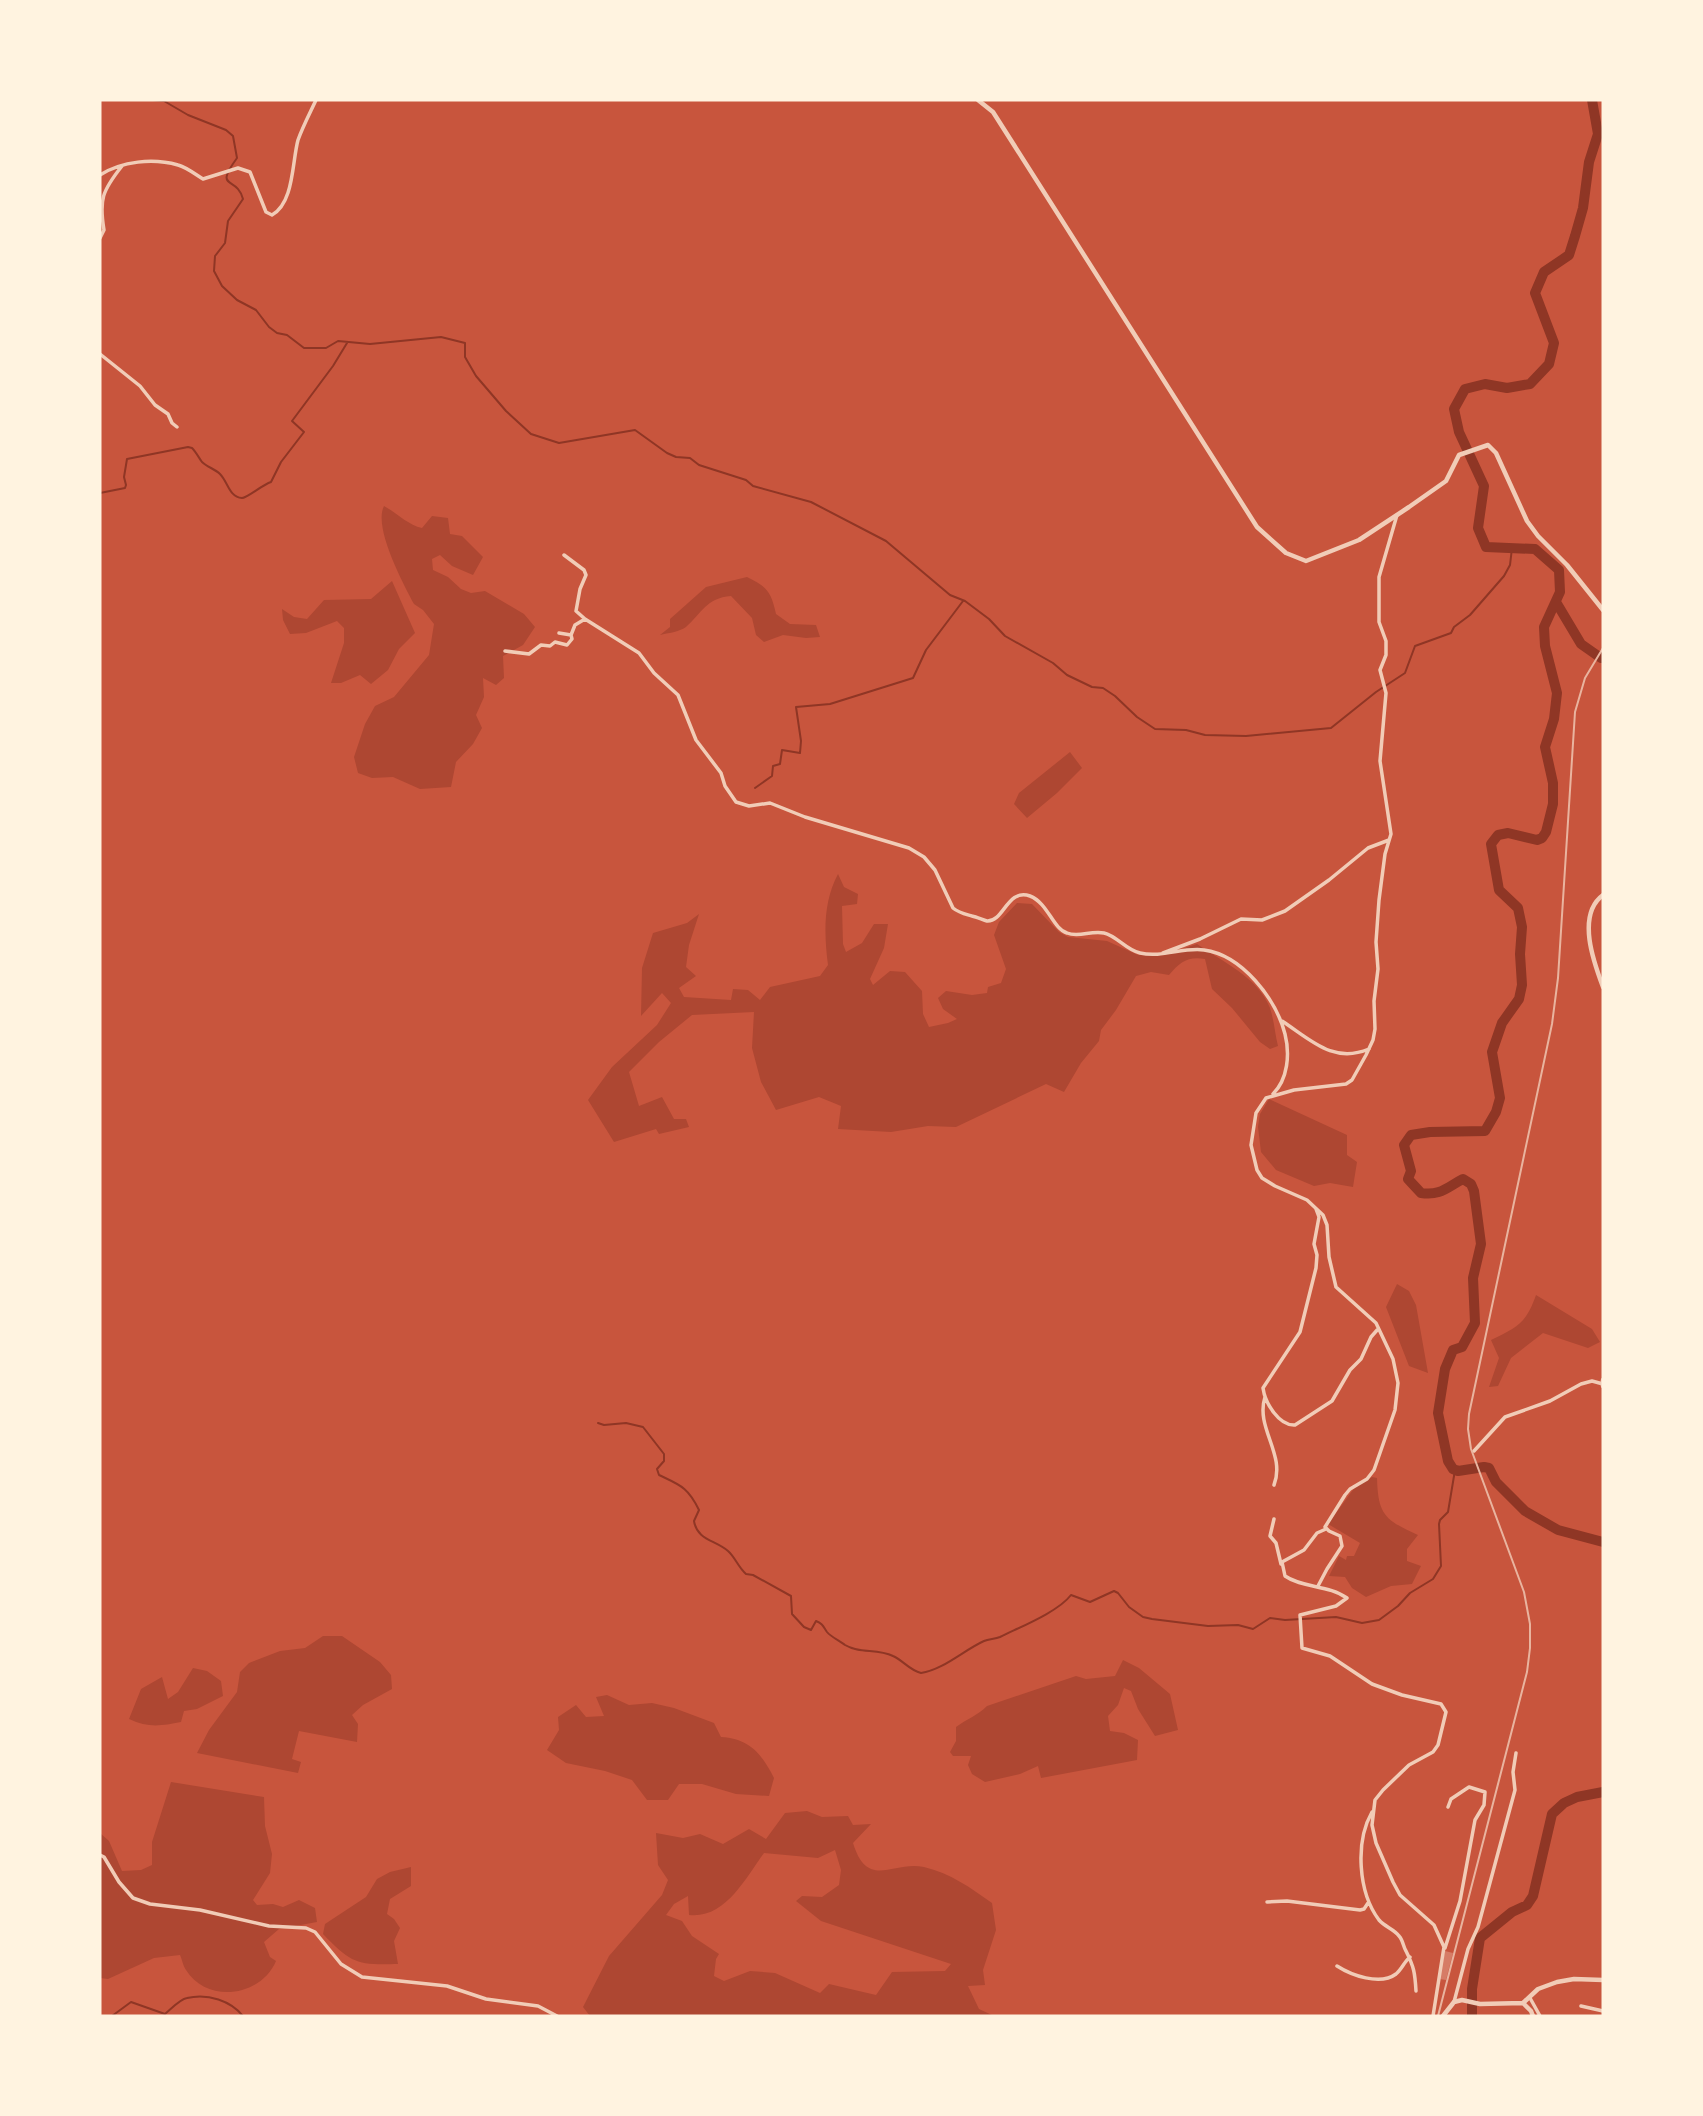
<svg xmlns="http://www.w3.org/2000/svg" width="1703" height="2116" viewBox="0 0 1703 2116" font-family="Ubuntu,sans-serif">
<style>
.green{fill:#ae4732;fill-rule:evenodd}
.lines{fill:none;stroke-linecap:round;stroke-linejoin:round}
.stream{stroke:#8f3625;stroke-width:2}
.river{stroke:#8f3625;stroke-width:10}
.building{fill:#d67c66}
.minor{stroke:#f1ccb7;stroke-width:3.5}
.tertiary{stroke:#f1ccb7;stroke-width:4.5}
.rail{stroke:#e9b49f;stroke-width:2}
</style>
<rect width="100%" height="100%" fill="#c8553d"/>
<path class="green" d="M 384,506 C 397,513 408,525 422,528 L 432,516 L 448,518 L 450,534 L 462,536 L 483,557 L 473,575 L 452,566 L 440,555 L 432,559 L 433,570 L 448,577 L 461,589 L 471,593 L 485,591 L 524,614 L 535,627 L 523,645 L 503,656 L 504,678 L 496,685 L 483,678 L 484,697 L 476,715 L 482,728 L 473,744 L 456,762 L 451,787 L 420,789 L 393,777 L 372,778 L 358,773 L 354,757 L 365,724 L 375,706 L 394,697 L 429,655 L 434,624 L 423,610 L 414,604 C 403,583 373,527 384,506 Z
M 747,577 C 767,587 771,591 776,614 L 790,624 L 816,625 L 820,637 L 806,638 L 783,635 L 764,642 L 756,635 L 752,618 L 731,596 C 706,598 702,613 686,627 C 679,632 668,633 660,635 L 670,627 L 670,619 L 706,587 Z
M 392,581 L 415,633 L 399,649 L 388,670 L 371,684 L 360,675 L 341,683 L 331,683 L 344,643 L 344,628 L 337,621 L 306,633 L 290,634 L 283,620 L 282,609 L 294,617 L 307,619 L 324,600 L 371,599 Z
M 1070,752 L 1082,768 L 1057,793 L 1027,818 L 1014,804 L 1019,793 Z
M 838,874 L 844,887 L 858,894 L 857,904 L 842,906 L 843,944 L 846,952 L 862,943 L 874,924 L 888,924 L 884,948 L 870,979 L 873,985 L 890,971 L 905,972 L 922,991 L 923,1014 L 929,1027 L 948,1023 L 957,1019 L 943,1009 L 938,998 L 946,991 L 972,995 L 987,993 L 988,987 L 1001,983 L 1006,969 L 994,935 L 999,922 L 1017,903 L 1032,904 L 1059,932 L 1068,937 L 1107,941 L 1138,955 L 1163,955 L 1197,944 C 1222,962 1257,976 1270,1008 C 1274,1020 1275,1034 1278,1046 L 1270,1049 L 1260,1042 L 1232,1008 L 1212,989 L 1205,959 C 1188,956 1180,962 1169,975 L 1151,972 L 1136,976 L 1116,1010 L 1101,1030 L 1099,1041 L 1081,1063 L 1064,1092 L 1046,1084 L 956,1127 L 928,1126 L 891,1132 L 838,1129 L 841,1106 L 819,1097 L 776,1110 L 761,1082 L 752,1048 L 754,1012 L 692,1015 L 659,1042 L 629,1072 L 639,1106 L 662,1097 L 674,1119 L 686,1119 L 689,1127 L 659,1134 L 656,1129 L 614,1142 L 588,1100 L 612,1067 L 657,1025 L 671,1003 L 662,993 L 641,1016 L 642,968 L 653,933 L 687,923 L 699,914 L 689,945 L 686,967 L 696,976 L 679,988 L 684,997 L 731,1000 L 733,989 L 748,990 L 760,1000 L 770,987 L 820,976 L 828,965 C 824,934 823,902 838,874 Z
M 1269,1099 L 1347,1135 L 1347,1155 L 1357,1162 L 1353,1187 L 1330,1183 L 1314,1186 L 1276,1170 L 1261,1152 L 1258,1127 L 1260,1114 Z
M 1397,1284 L 1409,1291 L 1416,1305 L 1428,1373 L 1409,1366 L 1386,1307 Z
M 1536,1295 L 1592,1329 L 1600,1342 L 1588,1348 L 1543,1333 L 1511,1358 L 1498,1386 L 1489,1387 L 1499,1358 L 1491,1340 C 1517,1327 1526,1324 1536,1295 Z
M 1372,1477 L 1377,1478 C 1378,1515 1385,1520 1418,1535 L 1407,1549 L 1407,1561 L 1421,1566 L 1412,1584 L 1391,1586 L 1366,1597 L 1352,1588 L 1345,1577 L 1329,1576 L 1339,1556 L 1346,1560 L 1347,1556 L 1354,1556 L 1360,1543 L 1328,1524 L 1355,1487 Z
M 323,1636 L 342,1636 L 380,1662 L 391,1675 L 392,1689 L 363,1705 L 352,1715 L 358,1724 L 357,1742 L 299,1731 L 292,1759 L 301,1762 L 298,1773 L 197,1753 L 209,1730 L 237,1692 L 240,1672 L 249,1663 L 280,1651 L 305,1648 Z
M 1123,1660 L 1139,1668 L 1170,1694 L 1178,1730 L 1155,1736 L 1138,1709 L 1131,1691 L 1124,1688 L 1118,1705 L 1108,1716 L 1110,1731 L 1124,1733 L 1138,1740 L 1137,1760 L 1041,1778 L 1038,1766 L 1020,1774 L 985,1782 L 972,1774 L 968,1765 L 971,1756 L 953,1756 L 950,1752 L 956,1741 L 956,1727 C 967,1719 978,1715 987,1706 L 1076,1676 L 1086,1679 L 1115,1676 Z
M 193,1668 L 207,1671 L 221,1681 L 223,1696 L 197,1709 L 184,1711 L 181,1722 C 161,1726 148,1728 129,1719 L 141,1689 L 162,1677 L 168,1699 L 178,1692 Z
M 607,1695 L 629,1705 L 652,1703 L 674,1708 L 714,1723 L 721,1737 C 750,1739 761,1753 774,1778 L 769,1796 L 736,1794 L 702,1784 L 679,1784 L 668,1800 L 647,1800 L 632,1780 L 605,1771 L 566,1763 L 547,1750 L 559,1730 L 558,1717 L 576,1705 L 586,1717 L 604,1716 L 596,1697 Z
M 171,1782 L 264,1797 L 265,1826 L 272,1854 L 270,1873 L 253,1900 L 257,1905 L 273,1904 L 283,1907 L 299,1900 L 315,1908 L 317,1922 L 279,1929 L 264,1942 L 270,1957 L 276,1961 C 261,1997 207,2004 186,1970 C 183,1966 182,1959 180,1955 L 154,1958 L 108,1979 L 100,1978 L 100,1833 L 109,1841 L 122,1871 L 141,1870 L 152,1865 L 152,1842 Z
M 807,1811 L 822,1817 L 848,1816 L 853,1825 L 871,1824 L 853,1843 C 868,1891 893,1860 924,1867 C 950,1873 971,1888 992,1903 L 996,1930 L 983,1970 L 985,1985 L 968,1986 L 979,2009 L 994,2016 L 590,2016 L 583,2007 L 609,1956 L 662,1895 L 668,1880 L 658,1865 L 656,1833 L 683,1838 L 700,1834 L 723,1844 L 749,1829 L 766,1839 L 785,1813 ZM 835,1850 L 841,1870 L 839,1885 L 822,1897 L 802,1896 L 796,1901 L 821,1921 L 951,1964 L 945,1971 L 892,1972 L 876,1995 L 829,1984 L 820,1993 L 775,1973 L 750,1971 L 724,1981 L 714,1976 L 716,1959 L 719,1954 L 692,1936 L 682,1921 L 666,1915 L 674,1904 L 688,1896 L 689,1915 C 725,1919 745,1879 764,1853 L 818,1858 Z
M 411,1867 L 411,1886 L 390,1899 L 387,1914 L 394,1919 L 400,1928 L 394,1941 L 398,1964 C 357,1965 352,1964 323,1934 L 325,1924 L 366,1897 L 377,1879 L 390,1872 Z"/>
<g class="lines">
<path class="stream" d="M 100,100 L 118,100
M 153,100 L 164,101 L 188,115 L 226,130 L 233,136 L 237,158 C 213,191 237,175 243,199 L 228,221 L 225,243 L 215,256 L 214,271 L 222,286 L 237,300 L 256,310 L 269,327 L 277,333 L 287,335 L 304,348 L 326,348 L 338,341 L 370,344 L 441,337 L 465,343 L 465,357 L 476,376 L 506,411 L 531,434 L 559,443 L 635,430 L 667,453 L 676,457 L 690,458 L 699,465 L 746,480 L 753,486 L 811,502 L 886,541 L 950,595 L 965,601 L 989,619 L 1005,636 L 1053,663 L 1067,675 L 1092,687 L 1103,688 L 1115,696 L 1137,717 L 1155,729 L 1186,730 L 1205,735 L 1246,736 L 1331,728 L 1376,692 L 1405,673 L 1415,646 L 1451,633 L 1454,627 L 1470,615 L 1504,576 L 1510,565 L 1512,548
M 100,493 L 125,488 L 126,485 L 124,477 L 127,459 L 188,447 L 192,448 C 196,452 199,458 202,462 C 207,467 215,469 220,474 C 228,482 229,497 242,498 C 247,498 262,485 271,482 L 281,462 L 304,432 L 292,421 L 333,366 L 347,343
M 1601,658 L 1603,659
M 755,788 L 772,776 L 773,766 L 780,764 L 782,750 L 800,753 L 801,741 L 796,707 L 830,704 L 913,678 L 926,650 L 963,601
M 598,1423 L 604,1425 L 626,1423 L 643,1427 L 664,1454 L 664,1461 L 657,1469 L 659,1475 C 680,1485 688,1487 699,1510 L 694,1521 C 697,1540 715,1540 728,1551 C 735,1557 738,1567 746,1574 L 753,1575 L 791,1596 L 792,1614 L 804,1627 L 811,1630 L 816,1621 C 823,1624 823,1626 827,1632 C 831,1637 840,1641 845,1645 C 860,1654 877,1648 893,1656 C 904,1661 909,1670 921,1673 C 943,1670 964,1650 984,1641 C 989,1639 995,1639 1000,1637 C 1020,1627 1058,1612 1071,1595 L 1090,1602 L 1114,1591 L 1118,1593 L 1129,1607 L 1143,1617 L 1152,1619 L 1208,1626 L 1238,1625 L 1253,1629 L 1270,1618 L 1285,1620 L 1336,1617 L 1362,1623 L 1379,1620 L 1398,1606 L 1410,1593 L 1433,1579 L 1441,1566 L 1439,1524 L 1440,1520 L 1448,1512 L 1455,1470
M 112,2016 L 131,2002 L 165,2014 C 171,2009 180,1999 187,1998 C 208,1993 231,2001 243,2016"/>
<path class="river" d="M 1592,100 L 1598,134 L 1589,162 L 1583,208 L 1575,236 L 1569,255 L 1544,272 L 1535,293 L 1554,343 L 1549,364 L 1530,384 L 1507,388 L 1485,384 L 1465,389 L 1454,409 L 1459,432 L 1484,486 L 1478,528 L 1486,547 L 1535,549 L 1559,570 L 1560,592 L 1544,627 L 1545,646 L 1557,693 L 1554,719 L 1545,747 L 1553,783 L 1553,804 L 1546,832 L 1542,838 L 1537,840 L 1508,833 L 1498,835 L 1491,844 L 1499,890 L 1518,908 L 1522,927 L 1520,954 L 1522,985 L 1519,999 L 1502,1023 L 1492,1052 L 1500,1098 L 1496,1112 L 1485,1131 L 1430,1132 L 1411,1135 L 1404,1145 L 1411,1171 L 1408,1179 L 1421,1193 C 1441,1196 1447,1187 1463,1179 L 1471,1184 L 1474,1191 L 1481,1244 L 1473,1278 L 1475,1323 L 1462,1347 L 1453,1350 L 1445,1369 L 1438,1413 L 1448,1461 L 1453,1469 L 1458,1471 L 1484,1467 L 1489,1468 L 1496,1482 L 1525,1511 L 1558,1530 L 1603,1542
M 1556,602 L 1581,644 L 1601,658
M 1472,2016 L 1472,1989 L 1480,1938 L 1512,1912 L 1527,1905 L 1533,1896 L 1552,1814 L 1564,1803 L 1577,1797 L 1603,1792"/>
</g>
<path class="building" d="M 1445,1951 L 1453,1953 L 1446,1980 L 1439,1979 Z"/>
<g class="lines">
<path class="minor" d="M 100,175 C 122,161 153,158 178,165 C 186,167 195,174 203,179 L 238,168 L 250,172 L 266,212 L 272,215 C 294,203 292,162 298,140 C 303,126 310,113 316,100
M 100,238 L 104,230 C 99,200 102,191 122,166
M 100,354 L 140,386 L 155,405 L 168,414 L 172,423 L 177,427
M 564,555 L 584,570 L 586,575 L 580,589 L 576,611 L 585,619
M 559,633 L 571,635 L 575,625 L 585,619 L 639,653 L 654,673 L 678,695 L 696,740 L 721,773 L 725,786 L 736,802 L 749,806 L 770,803 L 805,817 L 909,848 L 924,857 L 935,870 L 953,908 C 959,913 965,914 972,916 C 977,917 983,920 987,921 C 1004,922 1007,888 1030,896 C 1048,903 1053,929 1067,933 C 1079,938 1091,930 1104,933 C 1117,936 1126,950 1140,953 C 1162,958 1183,947 1204,950 C 1242,955 1276,999 1285,1034 C 1290,1054 1288,1079 1273,1094
M 505,651 L 529,654 L 541,645 L 550,646 L 555,642 L 567,645 L 572,639 L 571,635
M 1163,953 L 1200,939 L 1241,919 L 1262,920 L 1285,911 L 1329,880 L 1368,848 L 1389,840
M 1282,1021 C 1311,1040 1333,1064 1369,1049
M 1316,1209 L 1319,1217 L 1314,1244 L 1317,1255 L 1316,1268 L 1300,1332 L 1263,1388 C 1265,1403 1279,1426 1295,1425 L 1332,1401 L 1350,1370 L 1361,1359 L 1371,1337 L 1378,1329
M 1265,1397 C 1255,1428 1286,1454 1274,1485
M 1474,1451 L 1505,1417 L 1550,1401 L 1581,1384 L 1592,1381 L 1603,1384
M 1274,1519 L 1270,1536 L 1276,1543 L 1281,1564
M 1326,1529 L 1317,1533 L 1304,1550 L 1282,1562 L 1285,1576 C 1302,1588 1329,1585 1347,1598 L 1336,1606 L 1300,1615 L 1302,1648 L 1330,1656 L 1372,1684 L 1402,1695 L 1441,1704 L 1446,1712 L 1438,1745 L 1433,1752 L 1409,1765 L 1383,1790 L 1375,1800 L 1372,1825 L 1376,1843 L 1393,1882 L 1400,1895 L 1434,1925 L 1444,1947 L 1433,2016
M 1318,1586 L 1327,1569 L 1342,1546 L 1340,1536 L 1329,1531 L 1325,1527 L 1345,1495 L 1350,1489 L 1367,1479 L 1374,1470 L 1395,1410 L 1398,1383 L 1393,1359 L 1376,1323 L 1336,1287 L 1329,1257 L 1327,1225 L 1323,1215 L 1307,1200 L 1275,1186 L 1262,1178 L 1257,1170 L 1251,1145 L 1256,1113 L 1266,1098 L 1294,1090 L 1346,1084 L 1352,1080 L 1366,1055 L 1373,1040 L 1375,1029 L 1374,1001 L 1378,969 L 1376,942 L 1379,900 L 1385,854 L 1391,834 L 1380,761 L 1386,693 L 1380,670 L 1386,655 L 1386,641 L 1379,622 L 1379,577 L 1397,515
M 1372,1812 C 1355,1842 1358,1892 1379,1920 C 1385,1927 1394,1929 1399,1936 C 1403,1940 1403,1946 1406,1951 C 1414,1967 1415,1973 1416,1991
M 100,1855 L 104,1857 L 119,1882 L 133,1898 L 150,1904 L 200,1910 L 269,1926 L 306,1928 L 315,1932 L 341,1964 L 362,1977 L 447,1986 L 486,1999 L 538,2006 L 557,2016
M 1267,1902 L 1287,1901 L 1360,1910 L 1364,1909 L 1368,1903
M 1445,1948 L 1460,1901 L 1475,1820 L 1484,1805 L 1485,1792 L 1469,1787 L 1451,1799 L 1448,1807
M 1337,1966 C 1351,1975 1380,1986 1396,1974 C 1402,1969 1404,1962 1410,1957
M 1530,1998 L 1540,2016
M 1454,2002 L 1468,1949 L 1478,1927 L 1515,1790 L 1513,1772 L 1516,1753
M 1581,2006 L 1603,2011"/>
<path class="tertiary" d="M 978,100 L 993,112 L 1257,527 L 1286,553 L 1306,561 L 1359,540 L 1409,507 L 1446,481 L 1459,455 L 1488,445 L 1496,453 L 1527,521 L 1538,536 L 1567,565 L 1603,610
M 1603,895 C 1576,915 1594,963 1603,987
M 1603,1380 L 1603,1386
M 1523,2003 L 1531,2011 L 1533,2016
M 1443,2016 L 1454,2002 L 1462,2000 L 1480,2004 L 1523,2003 L 1538,1989 L 1557,1982 L 1574,1979 L 1603,1980"/>
<path class="rail" d="M 1438,2016 L 1527,1672 L 1530,1648 L 1530,1624 L 1524,1592 L 1471,1449 L 1468,1429 L 1469,1414 L 1552,1024 L 1558,978 L 1575,712 L 1585,678 L 1603,648"/>
</g>
<rect width="1703" height="2116" fill="none" stroke="#fff3e0" stroke-width="203"/>
</svg>
